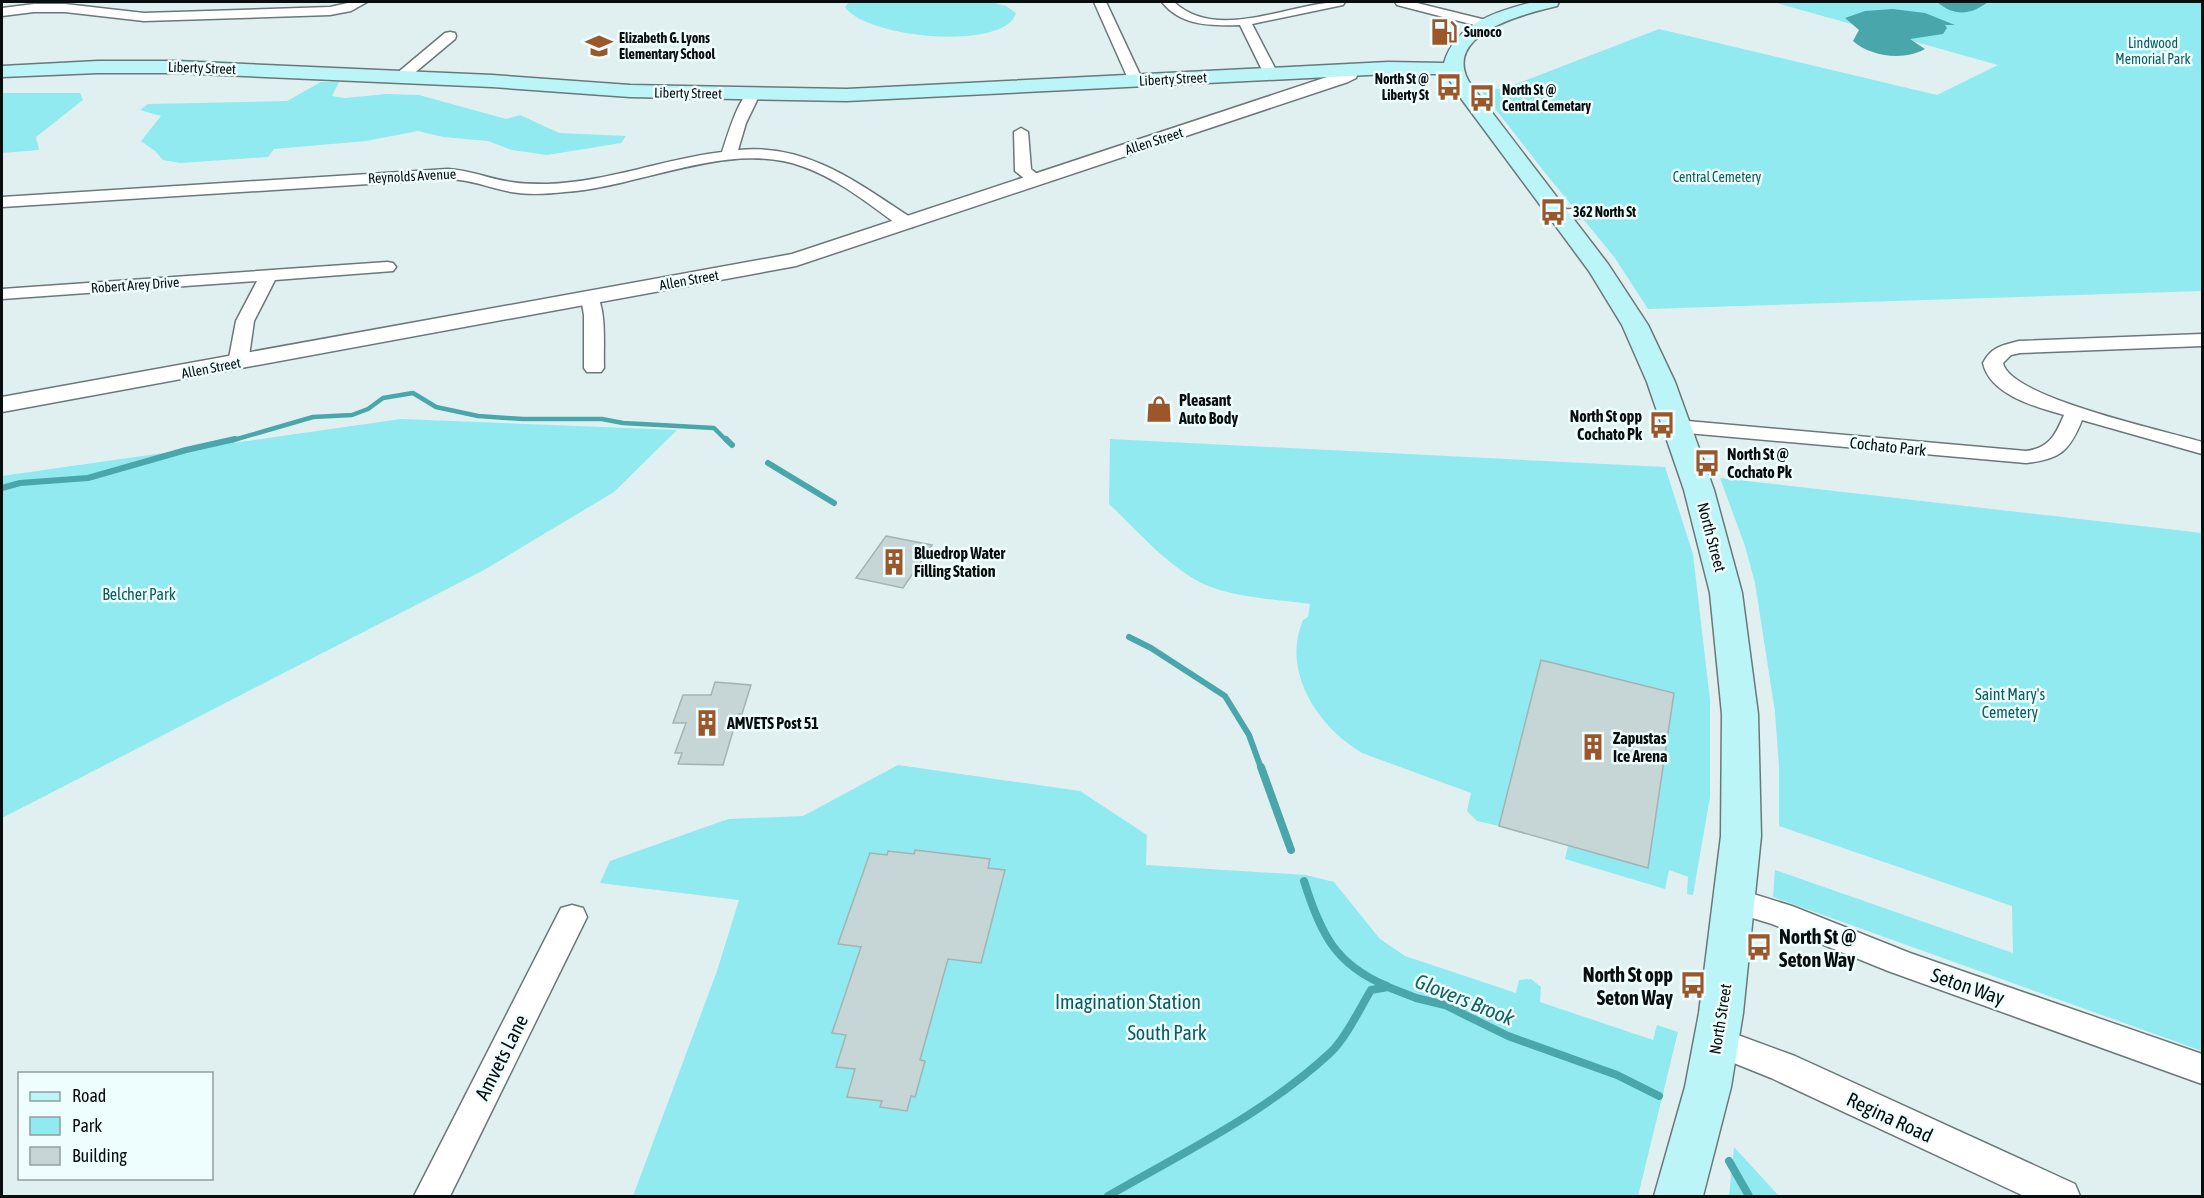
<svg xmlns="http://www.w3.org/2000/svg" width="2204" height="1198" viewBox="0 0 2204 1198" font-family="'Asap Condensed',sans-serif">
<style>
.green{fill:#90eaef}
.water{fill:#49a7ac}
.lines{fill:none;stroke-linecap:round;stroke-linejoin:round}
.stream-far2{stroke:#49a7ac;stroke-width:4.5}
.stream-far1{stroke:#49a7ac;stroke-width:6}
.stream{stroke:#49a7ac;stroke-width:8}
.building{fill:#c6d5d6;stroke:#a4b2b3;stroke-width:1.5}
.minor-casing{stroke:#6a7879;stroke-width:3}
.tertiary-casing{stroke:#6a7879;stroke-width:3}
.secondary-casing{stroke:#6a7879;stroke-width:3}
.minor{fill:#fff;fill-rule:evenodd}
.tertiary{fill:#fff;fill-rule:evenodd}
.secondary{fill:#bcf5f8;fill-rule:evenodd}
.labels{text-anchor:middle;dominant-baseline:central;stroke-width:5;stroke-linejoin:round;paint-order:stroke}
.far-poi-label{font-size:14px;font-weight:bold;fill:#080d0e;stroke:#eefdfe;text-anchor:start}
.far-park-label{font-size:14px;fill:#095c60;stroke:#eefdfe}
.far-street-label{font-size:14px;fill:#080d0e;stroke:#eefdfe}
.poi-label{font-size:16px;font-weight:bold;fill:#080d0e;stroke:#eefdfe;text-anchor:start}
.street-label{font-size:16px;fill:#080d0e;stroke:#eefdfe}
.park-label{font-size:16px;fill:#095c60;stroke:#eefdfe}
.near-poi-label{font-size:20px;font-weight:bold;fill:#080d0e;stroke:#eefdfe;text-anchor:start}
.near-street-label{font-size:20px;fill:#080d0e;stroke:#eefdfe}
.near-park-label{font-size:20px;fill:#095c60;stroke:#eefdfe}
.near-water-label{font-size:21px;font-style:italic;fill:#126165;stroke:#eefdfe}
</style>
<rect width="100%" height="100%" fill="#e0f0f1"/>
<path class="green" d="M 849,2 L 991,2 L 1006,6 L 1016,13 C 1006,51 867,39 845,7 Z
M 1773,2 L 2202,2 L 2202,291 L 1648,309 L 1615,258 L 1546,174 L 1479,88 L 1503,89 L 1659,29 L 1937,95 L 1998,65 Z
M 321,82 L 339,82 L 332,96 L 345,98 L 386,94 L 419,95 L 506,119 L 520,115 L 559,133 L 626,136 L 621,143 L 547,155 L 512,150 L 488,141 L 443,137 L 418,131 L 366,141 L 274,149 L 268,157 L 180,163 L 163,160 L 155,151 L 141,141 L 161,116 L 140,110 L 148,104 L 287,101 Z
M 2,93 L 80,93 L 83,100 L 36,137 L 39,150 L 2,153 Z
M 401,419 L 677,430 L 614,492 L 484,570 L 2,818 L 2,476 Z
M 1110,439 L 1665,467 L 1693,554 L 1710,700 L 1710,797 L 1693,895 L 1687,894 L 1688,877 L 1669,870 L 1665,889 L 1565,859 L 1568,846 L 1648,868 L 1674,693 L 1541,660 L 1499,826 L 1477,821 L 1467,811 L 1471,793 L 1362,753 C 1318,727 1281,672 1303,620 L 1308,617 L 1310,604 C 1280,600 1242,598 1214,588 C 1176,576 1138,531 1109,504 Z
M 1720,478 L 2202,533 L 2202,1051 L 1773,897 L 1775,870 L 2013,953 L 2012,906 L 1779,826 L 1779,767 L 1775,712 L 1755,583 L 1745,546 Z
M 898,765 L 1080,791 L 1147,835 L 1146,865 L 1306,875 L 1334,882 L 1380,939 L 1405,956 L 1516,993 L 1519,980 L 1531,979 L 1541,987 L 1540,1002 L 1653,1040 L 1657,1025 L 1678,1032 L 1638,1196 L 633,1196 L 717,971 L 739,900 L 600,883 L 610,861 L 728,819 L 803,816 Z
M 1734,1147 L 1779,1196 L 1729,1196 Z"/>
<path class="water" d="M 1937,2 L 1988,2 C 1969,16 1954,16 1937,2 Z
M 1893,9 L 1925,13 L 1955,25 L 1945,25 L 1947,28 L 1943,34 L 1910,39 L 1925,49 C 1904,61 1871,57 1853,41 L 1859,30 L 1845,18 L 1865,11 Z"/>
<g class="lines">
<path class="stream-far2" d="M 230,441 L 313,417 L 352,415 L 368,409 L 383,398 L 413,393 L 436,407 L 478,416 L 523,419 L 602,419 L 623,423 L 714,428 L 727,441"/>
<path class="stream-far1" d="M 726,439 L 732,445
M 768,463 L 834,503
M 2,488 L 20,483 L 88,478 L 186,450 L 235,439
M 1129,637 L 1151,648 L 1225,696 L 1249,735 L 1261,768"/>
<path class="stream" d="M 1261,767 L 1291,850
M 1304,881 C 1320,932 1335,965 1387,986
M 1729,1161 L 1749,1196
M 1108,1196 C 1184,1152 1267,1112 1331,1052 C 1346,1038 1360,1008 1371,990 L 1388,987 L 1416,998 L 1445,1005 L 1508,1036 L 1617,1075 L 1659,1096"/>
</g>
<path class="building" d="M 886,536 L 932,545 L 903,588 L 856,578 Z
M 1541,660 L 1674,693 L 1648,868 L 1499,826 Z
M 715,682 L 751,685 L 742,714 L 738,714 L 723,765 L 678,764 L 682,753 L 675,753 L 686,723 L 673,723 L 683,695 L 711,695 Z
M 915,850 L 990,859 L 988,868 L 1005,870 L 981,963 L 948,959 L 920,1060 L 925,1061 L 915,1097 L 911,1096 L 907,1111 L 880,1107 L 882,1101 L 847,1097 L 855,1069 L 836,1067 L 846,1035 L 832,1033 L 861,947 L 838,944 L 870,853 L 887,855 L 888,851 L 914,854 Z"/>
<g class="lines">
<defs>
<path id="minor" d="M 352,2 L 367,2 L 351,11 L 330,15 L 144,21 L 65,12 L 34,12 L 2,16 L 2,8 L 34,4 L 65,4 L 144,13 L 330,7 Z
M 1094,2 L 1106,2 L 1143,81 L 1141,84 L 1136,85 L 1129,81 Z
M 1162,2 L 1174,2 C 1219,44 1294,0 1345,2 L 1343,5 L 1252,24 L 1278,74 L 1271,78 L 1264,74 L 1240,25 C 1211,26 1181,26 1162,2 Z
M 1395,2 L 1413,2 L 1490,21 L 1492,24 L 1486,28 L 1397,5 Z
M 450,32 L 455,33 L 456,36 L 455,39 L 406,80 L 396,80 L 394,77 L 396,74 L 445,33 Z
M 753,90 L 760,94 L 746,123 L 738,150 C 807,143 858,183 913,219 L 915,223 L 913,227 L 901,227 C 870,205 840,180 804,167 C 730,139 641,187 565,192 C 547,194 528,195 511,192 C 489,188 470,179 448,179 L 2,207 L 2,197 L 448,169 C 470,170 489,179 511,182 C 522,184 535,184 547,184 C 608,182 663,159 722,152 C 727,138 739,93 753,90 Z
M 1021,128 L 1028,132 L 1031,169 L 1044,180 L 1042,183 L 1030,183 L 1015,171 L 1014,132 Z
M 1599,207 L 1605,209 L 1607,212 L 1605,215 L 1559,220 L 1551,215 L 1559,210 Z
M 387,262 L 393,263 L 396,267 L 393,271 L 275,280 L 254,321 L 248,363 L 245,367 L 231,367 L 228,363 L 236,321 L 257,281 L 2,299 L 2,289 Z
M 590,293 L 596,294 C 607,310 603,348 604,368 L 601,372 L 587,372 L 584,368 L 584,315 L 581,298 L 584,294 Z
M 2202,334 L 2202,346 L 2020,353 L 2011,355 L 2003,363 C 2010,398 2166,431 2202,442 L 2202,454 L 2082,420 C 2069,452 2060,459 2026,463 L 1676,432 L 1669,430 L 1666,426 L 1669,422 L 1676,420 L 2026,451 C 2049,448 2055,436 2064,415 C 2036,407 1990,395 1983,363 C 1991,347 2003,345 2019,341 Z
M 1734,888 L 1792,906 L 1910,953 L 2202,1054 L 2202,1084 L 1888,971 L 1772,924 L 1723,909 L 1719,900 L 1723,891 Z
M 572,905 L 583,908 L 587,917 L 450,1196 L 414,1196 L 561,908 Z
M 1716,1027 L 1795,1056 L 2075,1184 L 2080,1196 L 2024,1196 L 1771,1078 L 1704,1051 L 1700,1041 L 1704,1031 Z"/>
<path id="tertiary" d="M 1351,65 L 1359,70 L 1356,78 L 1348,82 L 796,266 L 2,412 L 2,397 L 792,254 L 1336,74 L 1342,71 L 1345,66 Z"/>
<path id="secondary" d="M 1533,2 L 1559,2 L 1557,6 C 1523,14 1438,35 1471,85 L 1608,264 L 1648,325 L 1675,382 L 1714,490 L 1742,593 L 1758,714 L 1761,836 L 1743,1013 L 1731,1087 L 1703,1196 L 1654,1196 L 1685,1087 L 1699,1013 L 1721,836 L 1722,714 L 1710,593 L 1684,490 L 1647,382 L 1622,325 L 1589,271 L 1457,93 L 1446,74 L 1388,74 L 847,101 L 630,97 L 492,87 L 177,73 L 98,73 L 2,77 L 2,66 L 98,61 L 177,61 L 492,75 L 630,85 L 847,89 L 1388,62 L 1444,63 C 1455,24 1497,11 1533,2 Z"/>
</defs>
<use href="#minor" class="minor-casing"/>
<use href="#tertiary" class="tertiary-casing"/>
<use href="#secondary" class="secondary-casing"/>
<use href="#minor" class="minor"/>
<use href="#tertiary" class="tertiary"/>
<use href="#secondary" class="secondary"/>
</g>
<defs>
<symbol id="fuel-bare" viewBox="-9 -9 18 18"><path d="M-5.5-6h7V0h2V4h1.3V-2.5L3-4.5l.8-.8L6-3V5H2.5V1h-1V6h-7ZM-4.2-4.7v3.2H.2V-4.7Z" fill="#9b562a" stroke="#eefdfe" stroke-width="2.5" paint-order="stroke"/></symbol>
<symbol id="school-bare" viewBox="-9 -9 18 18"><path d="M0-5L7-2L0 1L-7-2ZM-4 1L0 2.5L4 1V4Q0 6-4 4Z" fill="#9b562a" stroke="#eefdfe" stroke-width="2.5" paint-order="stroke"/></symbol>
<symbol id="bus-bare" viewBox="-9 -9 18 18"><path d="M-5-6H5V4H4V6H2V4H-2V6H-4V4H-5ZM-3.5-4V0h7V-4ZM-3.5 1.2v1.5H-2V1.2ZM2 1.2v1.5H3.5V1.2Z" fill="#9b562a" stroke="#eefdfe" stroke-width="2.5" paint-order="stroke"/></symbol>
<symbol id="shop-bare" viewBox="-9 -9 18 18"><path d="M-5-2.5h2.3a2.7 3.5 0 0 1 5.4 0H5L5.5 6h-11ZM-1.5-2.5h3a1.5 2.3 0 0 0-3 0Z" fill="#9b562a" stroke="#eefdfe" stroke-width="2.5" paint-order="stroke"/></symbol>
<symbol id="building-bare" viewBox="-9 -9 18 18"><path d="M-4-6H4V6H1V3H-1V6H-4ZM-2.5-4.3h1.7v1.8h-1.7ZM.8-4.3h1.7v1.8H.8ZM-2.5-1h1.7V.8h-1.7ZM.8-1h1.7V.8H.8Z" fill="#9b562a" stroke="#eefdfe" stroke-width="2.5" paint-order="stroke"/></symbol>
</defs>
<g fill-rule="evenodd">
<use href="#fuel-bare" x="1425" y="13" width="38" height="38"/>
<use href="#school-bare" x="580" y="27" width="38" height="38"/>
<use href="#bus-bare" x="1430" y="68" width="38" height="38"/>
<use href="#bus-bare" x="1463" y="79" width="38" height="38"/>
<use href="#bus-bare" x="1534" y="193" width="38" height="38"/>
<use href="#shop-bare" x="1140" y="390" width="38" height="38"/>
<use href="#bus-bare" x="1643" y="406" width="38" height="38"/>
<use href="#bus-bare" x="1688" y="444" width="38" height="38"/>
<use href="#building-bare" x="875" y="543" width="38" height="38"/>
<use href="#building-bare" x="688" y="704" width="38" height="38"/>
<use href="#building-bare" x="1574" y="728" width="38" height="38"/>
<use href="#bus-bare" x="1740" y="928" width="38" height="38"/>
<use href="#bus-bare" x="1674" y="966" width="38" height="38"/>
</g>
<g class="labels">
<g class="far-poi-label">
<text x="1464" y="32">Sunoco</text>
<text x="619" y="38">Elizabeth G. Lyons<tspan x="619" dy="16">Elementary School</tspan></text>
<text x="1429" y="79" text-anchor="end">North St @<tspan x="1429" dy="16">Liberty St</tspan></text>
<text x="1502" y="90">North St @<tspan x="1502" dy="16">Central Cemetary</tspan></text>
<text x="1573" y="212">362 North St</text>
</g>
<g class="far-park-label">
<text x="2153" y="43">Lindwood<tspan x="2153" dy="16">Memorial Park</tspan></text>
<text x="1717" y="177">Central Cemetery</text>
</g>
<g class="far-street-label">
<text transform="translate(202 68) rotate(2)">Liberty Street</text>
<text transform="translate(1173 79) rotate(-3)">Liberty Street</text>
<text transform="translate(688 93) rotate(1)">Liberty Street</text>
<text transform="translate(1154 141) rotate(-18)">Allen Street</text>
<text transform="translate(412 176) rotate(-3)">Reynolds Avenue</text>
<text transform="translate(689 280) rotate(-10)">Allen Street</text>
<text transform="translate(135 285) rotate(-4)">Robert Arey Drive</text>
<text transform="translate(211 368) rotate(-11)">Allen Street</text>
</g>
<g class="poi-label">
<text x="1179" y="400">Pleasant<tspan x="1179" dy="18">Auto Body</tspan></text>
<text x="1642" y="416" text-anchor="end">North St opp<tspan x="1642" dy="18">Cochato Pk</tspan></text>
<text x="1727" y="454">North St @<tspan x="1727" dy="18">Cochato Pk</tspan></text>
<text x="914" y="553">Bluedrop Water<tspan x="914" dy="18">Filling Station</tspan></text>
<text x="727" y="723">AMVETS Post 51</text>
<text x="1613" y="738">Zapustas<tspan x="1613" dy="18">Ice Arena</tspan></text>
</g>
<g class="street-label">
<text transform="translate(1888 446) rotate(6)">Cochato Park</text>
<text transform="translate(1712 537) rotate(75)">North Street</text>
<text transform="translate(1720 1019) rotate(-81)">North Street</text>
</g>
<g class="park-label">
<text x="139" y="594">Belcher Park</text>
<text x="2010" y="694">Saint Mary's<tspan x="2010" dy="18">Cemetery</tspan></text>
</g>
<g class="near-poi-label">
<text x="1779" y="936">North St @<tspan x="1779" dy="23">Seton Way</tspan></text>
<text x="1673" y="974" text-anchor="end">North St opp<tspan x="1673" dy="23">Seton Way</tspan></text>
</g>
<g class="near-street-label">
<text transform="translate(1968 986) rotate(19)">Seton Way</text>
<text transform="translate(501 1057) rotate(-63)">Amvets Lane</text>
<text transform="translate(1890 1117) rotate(25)">Regina Road</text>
</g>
<g class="near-park-label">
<text x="1128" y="1001">Imagination Station</text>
<text x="1167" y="1032">South Park</text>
</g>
<g class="near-water-label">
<text transform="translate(1465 999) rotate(22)">Glovers Brook</text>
</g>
</g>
<rect width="2204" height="1198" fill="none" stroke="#080d0e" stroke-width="6"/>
<rect x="18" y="1072" width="195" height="108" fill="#eefdfe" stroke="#929d9e" stroke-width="1.5"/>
<rect x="30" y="1092" width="30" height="9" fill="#bcf5f8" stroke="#929d9e" stroke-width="1.5"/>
<text x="72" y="1102" font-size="18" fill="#080d0e">Road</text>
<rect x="30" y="1117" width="30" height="18" fill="#90eaef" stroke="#929d9e" stroke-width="1.5"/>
<text x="72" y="1132" font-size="18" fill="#080d0e">Park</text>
<rect x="30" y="1147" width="30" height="18" fill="#c6d5d6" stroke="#929d9e" stroke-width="1.5"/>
<text x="72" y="1162" font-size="18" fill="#080d0e">Building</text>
</svg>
